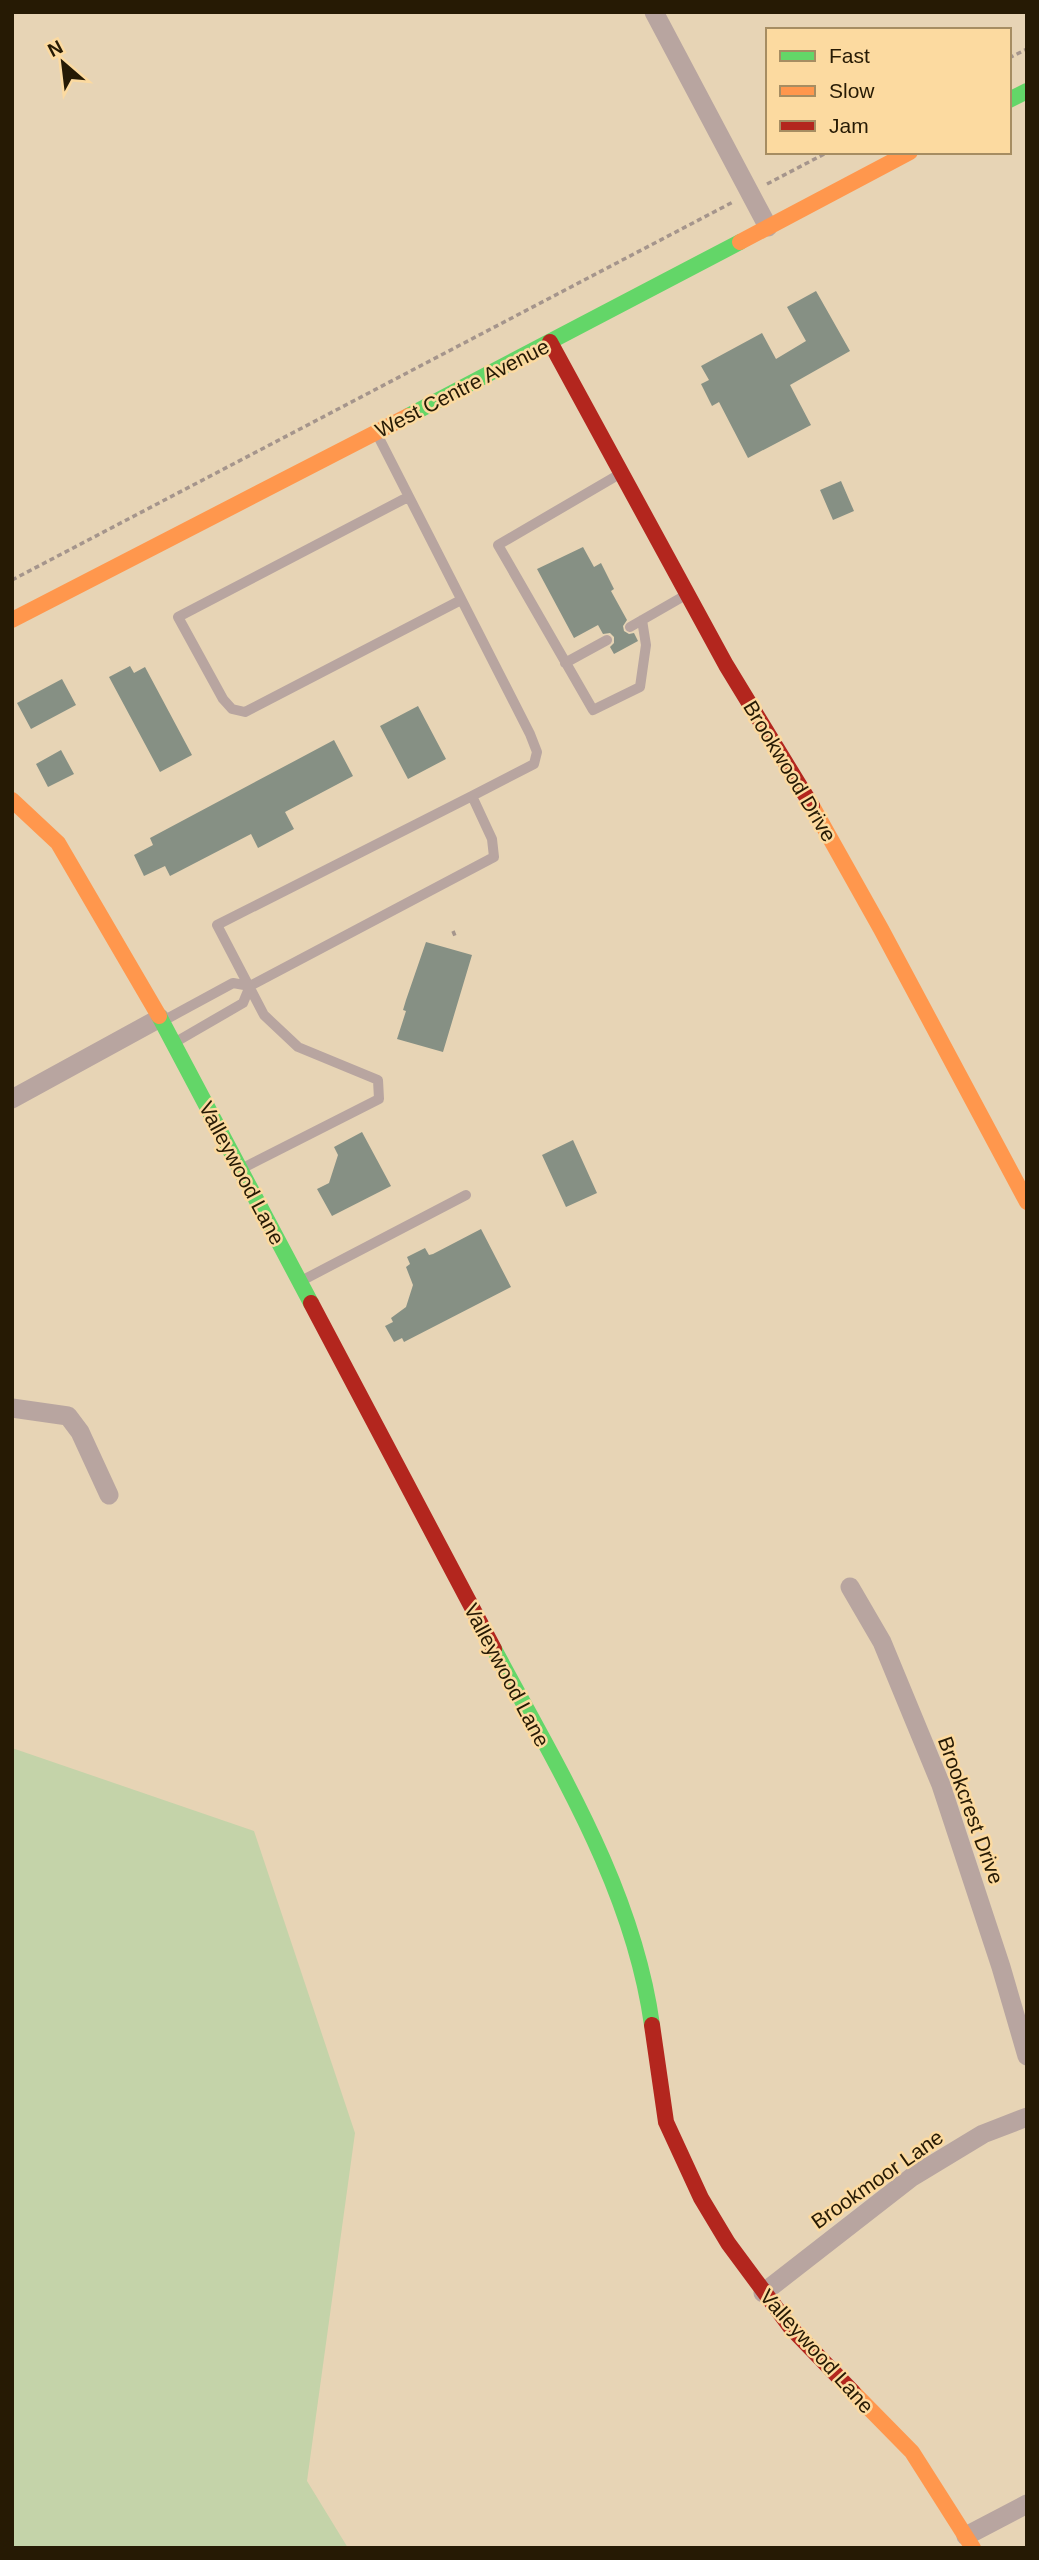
<svg xmlns="http://www.w3.org/2000/svg" width="1039" height="2560" viewBox="0 0 1039 2560" font-family="Arial,sans-serif">
<style>
.green{fill:#c4d3a9}
.building{fill:#869084}
.lines{fill:none;stroke-linecap:round;stroke-linejoin:round}
.path{stroke:#a5958c;stroke-width:3.5;stroke-dasharray:5 3.5;stroke-linecap:butt}
.lane{stroke:#b8a5a0;stroke-width:10}
.street{stroke:#b8a5a0;stroke-width:19}
.fast{stroke:#63d668;stroke-width:16}
.slow{stroke:#ff974d;stroke-width:16}
.jam{stroke:#b3261e;stroke-width:16}
.labels{text-anchor:middle;dominant-baseline:central;stroke-width:5;stroke-linejoin:round;paint-order:stroke}
.street-label{font-size:21px;fill:#261a04;stroke:#fcdaa0}
</style>
<rect width="100%" height="100%" fill="#e7d4b5"/>
<path class="green" d="M 12,1748 L 254,1831 L 355,2133 L 307,2481 L 348,2548 L 12,2548 Z"/>
<path class="building" d="M 816,291 L 850,351 L 790,385 L 811,425 L 748,458 L 719,402 L 712,406 L 701,384 L 709,380 L 701,366 L 762,333 L 776,359 L 806,341 L 787,307 Z
M 841,481 L 854,511 L 833,520 L 820,490 Z
M 583,547 L 594,567 L 601,563 L 614,589 L 611,591 L 627,620 L 623,626 L 624,631 L 629,634 L 634,633 L 638,641 L 614,654 L 610,647 L 614,643 L 614,637 L 610,633 L 603,634 L 598,625 L 574,638 L 537,569 Z
M 130,666 L 134,673 L 145,667 L 192,755 L 160,772 L 109,677 Z
M 62,679 L 76,705 L 31,729 L 17,703 Z
M 418,706 L 446,759 L 408,779 L 380,726 Z
M 334,740 L 353,776 L 285,812 L 294,829 L 258,848 L 251,834 L 170,876 L 165,866 L 144,876 L 134,855 L 153,845 L 150,838 Z
M 61,750 L 74,774 L 48,787 L 36,764 Z
M 426,942 L 472,955 L 443,1052 L 397,1039 L 406,1011 L 403,1010 L 406,1000 Z
M 362,1132 L 391,1186 L 332,1216 L 317,1189 L 329,1183 L 338,1155 L 334,1147 Z
M 573,1140 L 597,1193 L 566,1207 L 542,1155 Z
M 481,1229 L 511,1287 L 404,1342 L 402,1338 L 394,1342 L 385,1326 L 393,1322 L 391,1318 L 406,1307 L 413,1285 L 406,1267 L 410,1264 L 407,1257 L 425,1248 L 429,1255 L 433,1254 Z"/>
<g class="lines">
<path class="path" d="M 1009,58 L 1027,49
M 767,184 L 828,152
M 12,580 L 733,202
M 453,931 L 455,936"/>
<path class="lane" d="M 618,475 L 498,545 L 593,710 L 640,687 L 646,645 L 642,620
M 408,497 L 178,617 L 223,699 L 232,709 L 245,712 L 461,600
M 630,627 L 684,596
M 565,663 L 607,640
M 250,986 L 494,857 L 492,839 L 472,796 L 534,764 L 537,752 L 530,734 L 378,436
M 163,1021 L 233,983 L 250,986 L 243,1003 L 174,1043
M 241,1169 L 379,1099 L 378,1080 L 298,1047 L 264,1015 L 217,925 L 472,796
M 303,1280 L 466,1195"/>
<path class="street" d="M 654,12 L 768,227
M 12,1099 L 160,1018
M 12,1408 L 68,1416 L 80,1432 L 109,1495
M 850,1587 L 882,1642 L 941,1785 L 1001,1967 L 1027,2056
M 763,2293 L 912,2177 L 983,2134 L 1027,2117
M 966,2536 L 1027,2504"/>
<path class="fast" d="M 1009,100 L 1027,91
M 408,416 L 740,242
M 159,1016 L 311,1303
M 494,1649 C 558,1769 633,1888 652,2025"/>
<path class="slow" d="M 740,242 L 910,152
M 12,620 L 408,416
M 12,800 L 58,843 L 159,1016
M 812,806 L 881,929 L 1027,1202
M 853,2392 L 912,2452 L 973,2548"/>
<path class="jam" d="M 550,342 L 726,665 L 812,806
M 311,1303 L 494,1649
M 652,2025 L 666,2122 L 701,2198 L 728,2243 L 791,2328 L 853,2392"/>
</g>
<g class="labels">
<g class="street-label">
<text transform="translate(462 388) rotate(-27)">West Centre Avenue</text>
<text transform="translate(790 771) rotate(59)">Brookwood Drive</text>
<text transform="translate(242 1173) rotate(62)">Valleywood Lane</text>
<text transform="translate(507 1675) rotate(62)">Valleywood Lane</text>
<text transform="translate(971 1810) rotate(70)">Brookcrest Drive</text>
<text transform="translate(877 2179) rotate(-35)">Brookmoor Lane</text>
<text transform="translate(817 2351) rotate(48)">Valleywood Lane</text>
</g>
</g>
<rect width="1039" height="2560" fill="none" stroke="#261a04" stroke-width="28"/>
<rect x="766" y="28" width="245" height="126" fill="#fcdaa0" stroke="#a68d62" stroke-width="2"/>
<rect x="780" y="51" width="35" height="10" fill="#63d668" stroke="#a68d62" stroke-width="2"/>
<text x="829" y="63" font-size="21" fill="#261a04">Fast</text>
<rect x="780" y="86" width="35" height="10" fill="#ff974d" stroke="#a68d62" stroke-width="2"/>
<text x="829" y="98" font-size="21" fill="#261a04">Slow</text>
<rect x="780" y="121" width="35" height="10" fill="#b3261e" stroke="#a68d62" stroke-width="2"/>
<text x="829" y="133" font-size="21" fill="#261a04">Jam</text>
<g transform="translate(63 63) rotate(332)" stroke="#fcdaa0" stroke-width="5" paint-order="stroke">
<path d="M0-5L12 26L0 18L-12 26Z" fill="#261a04"/>
<text y="-10" font-size="19" font-weight="bold" text-anchor="middle" fill="#261a04">N</text>
</g>
</svg>
